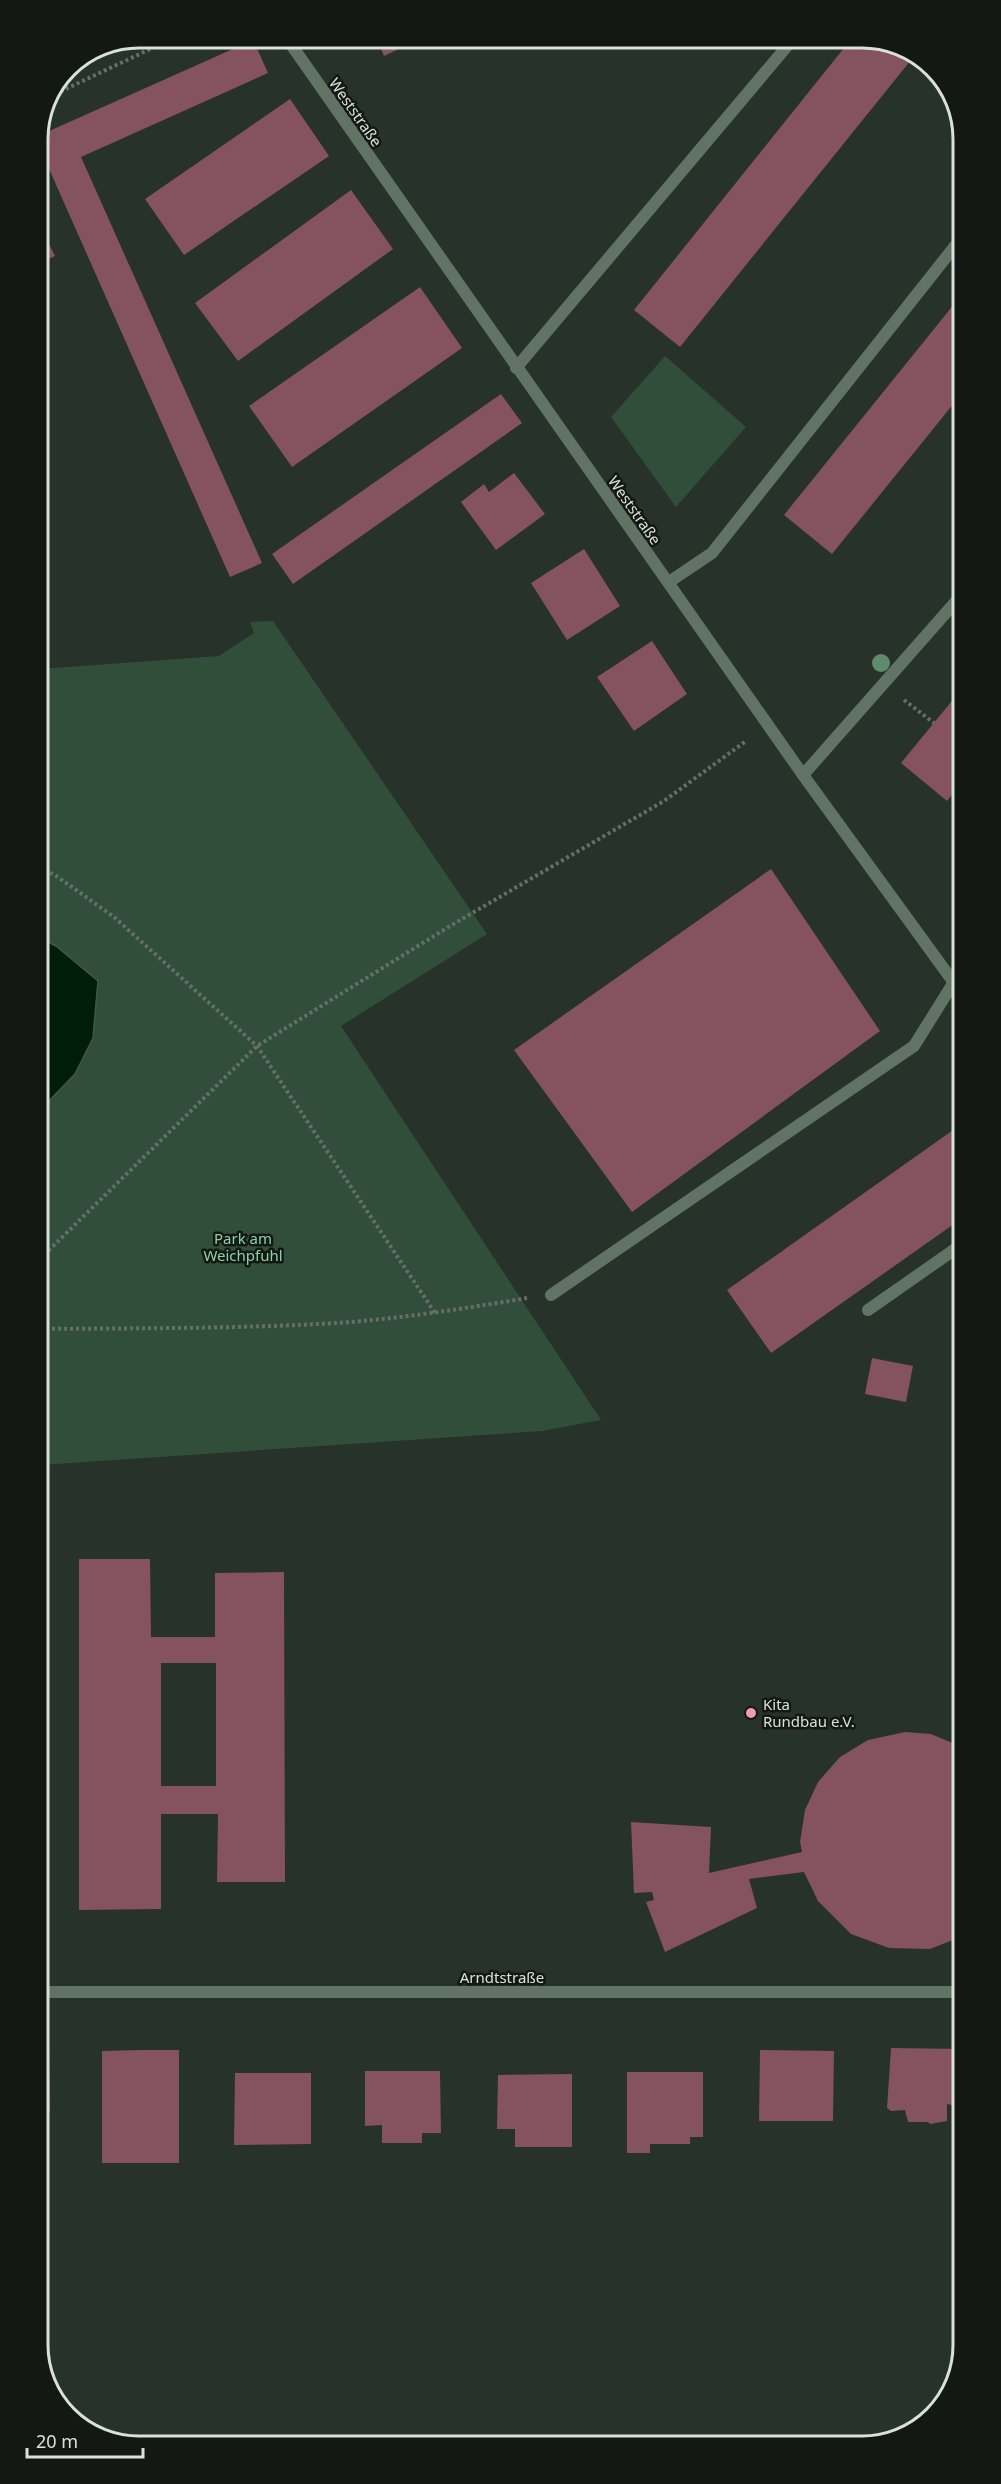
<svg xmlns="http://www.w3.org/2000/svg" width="1001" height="2484" viewBox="0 0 1001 2484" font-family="'Noto Sans',sans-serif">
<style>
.green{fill:#304e3a}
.water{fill:#001d09;stroke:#415848;stroke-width:1.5}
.building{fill:#855260;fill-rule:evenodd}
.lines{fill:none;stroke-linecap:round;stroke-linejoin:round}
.path{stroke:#656f68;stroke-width:4;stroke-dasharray:3 3;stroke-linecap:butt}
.service{stroke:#607365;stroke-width:12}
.minor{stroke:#607365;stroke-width:12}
.tree{fill:#5f8b6d}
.poi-dot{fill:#f19ab2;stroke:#131815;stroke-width:2}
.labels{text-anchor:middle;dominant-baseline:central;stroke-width:5;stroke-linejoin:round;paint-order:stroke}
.street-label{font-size:15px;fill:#dae1db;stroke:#131815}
.park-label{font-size:15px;fill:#8dd4a3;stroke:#131815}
.poi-label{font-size:15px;fill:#dae1db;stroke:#131815;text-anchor:start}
.rim{fill:none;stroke:#dae1db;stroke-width:3}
</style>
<rect width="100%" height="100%" fill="#26322a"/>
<path class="green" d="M 665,356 L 746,427 L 676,507 L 611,417 Z
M 273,621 L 487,934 L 341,1026 L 601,1420 L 542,1431 L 41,1465 L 39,669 L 219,656 L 254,633 L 250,622 Z"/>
<path class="water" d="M 40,938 L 56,946 L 98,981 L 93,1038 L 75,1074 L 46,1104 L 40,1108 Z"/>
<path class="building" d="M 852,38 L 869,38 L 915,55 L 680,347 L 634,310 Z
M 378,42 L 414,42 L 384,56 Z
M 244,44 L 255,44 L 268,73 L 81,157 L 262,563 L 230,577 L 38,144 L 38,136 Z
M 290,99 L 329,156 L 184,255 L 145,199 Z
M 351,190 L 393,249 L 238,361 L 195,303 Z
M 38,222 L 55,256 L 38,264 Z
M 420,287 L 462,348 L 292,467 L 249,406 Z
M 959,298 L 959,397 L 832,554 L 784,515 Z
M 501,394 L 522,423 L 293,584 L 272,554 Z
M 514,473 L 545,514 L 496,550 L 461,502 L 484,484 L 489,492 Z
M 584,549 L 620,606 L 567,640 L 531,583 Z
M 652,641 L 687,694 L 634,731 L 597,677 Z
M 960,691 L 960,785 L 947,801 L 901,763 Z
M 771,869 L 880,1031 L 632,1212 L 514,1050 Z
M 956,1128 L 961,1135 L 961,1219 L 771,1353 L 727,1290 Z
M 961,1302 L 961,1317 L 954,1307 Z
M 872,1358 L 913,1366 L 906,1402 L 865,1394 Z
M 79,1559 L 150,1559 L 151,1637 L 215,1637 L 215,1573 L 284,1572 L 285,1882 L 217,1882 L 218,1814 L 161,1814 L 161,1909 L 79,1910 ZM 161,1663 L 216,1663 L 216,1786 L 161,1786 Z
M 905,1732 L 931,1734 L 962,1747 L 963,1936 L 930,1949 L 889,1948 L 851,1934 L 818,1901 L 804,1872 L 749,1879 L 757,1908 L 665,1952 L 646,1902 L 654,1900 L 652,1892 L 634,1893 L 631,1822 L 711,1827 L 709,1873 L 802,1852 L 800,1842 L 805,1810 L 818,1782 L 840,1757 L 868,1740 Z
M 891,2048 L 963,2049 L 963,2104 L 958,2106 L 947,2104 L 947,2121 L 930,2124 L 928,2122 L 908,2122 L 905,2110 L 891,2111 L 887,2108 Z
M 42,2049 L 49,2049 L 50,2111 L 42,2111 Z
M 141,2050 L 179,2050 L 179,2163 L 102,2163 L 102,2051 Z
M 760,2050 L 834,2051 L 833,2121 L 759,2121 Z
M 365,2071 L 440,2071 L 441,2133 L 422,2133 L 422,2143 L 382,2143 L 382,2125 L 365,2126 Z
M 627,2072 L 703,2072 L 703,2137 L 690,2137 L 690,2144 L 650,2144 L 650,2153 L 627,2153 Z
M 235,2073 L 311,2073 L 311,2144 L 234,2145 Z
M 572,2074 L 572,2147 L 515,2147 L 515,2129 L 497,2129 L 498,2075 Z"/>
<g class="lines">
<path class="path" d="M 55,94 L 161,44
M 904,700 L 934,723
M 39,868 L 55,875 L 114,917 L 257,1046 L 435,1313
M 40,1259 L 257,1046 L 450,926 L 664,801 L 746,741
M 40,1329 C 144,1328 247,1329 351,1322 C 410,1317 468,1308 527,1298"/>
<path class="service" d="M 516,368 L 794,38
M 669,582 L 712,553 L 959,241
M 803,775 L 959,598
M 551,1295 L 914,1046 L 954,982
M 868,1310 L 961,1245"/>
<path class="minor" d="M 290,43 L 803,775 L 960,991
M 42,1992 L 963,1992"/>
</g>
<circle class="tree" cx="881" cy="663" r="9"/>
<circle class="poi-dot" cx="751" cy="1713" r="6"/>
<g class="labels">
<g class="street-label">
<text transform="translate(356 112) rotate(55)">Weststraße</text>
<text transform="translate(635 510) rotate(55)">Weststraße</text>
<text x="502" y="1977">Arndtstraße</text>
</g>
<g class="park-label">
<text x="243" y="1238">Park am<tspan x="243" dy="17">Weichpfuhl</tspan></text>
</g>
<g class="poi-label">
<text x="763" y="1704">Kita<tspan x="763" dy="17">Rundbau e.V.</tspan></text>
</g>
</g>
<path d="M0 0H1001V2484H0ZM139 48H862A91 91 0 0 1 953 139V2345A91 91 0 0 1 862 2436H139A91 91 0 0 1 48 2345V139A91 91 0 0 1 139 48Z" fill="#131815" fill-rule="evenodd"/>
<path class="rim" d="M139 48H862A91 91 0 0 1 953 139V2345A91 91 0 0 1 862 2436H139A91 91 0 0 1 48 2345V139A91 91 0 0 1 139 48Z"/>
<path d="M27 2448v9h116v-9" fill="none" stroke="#dae1db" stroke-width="3"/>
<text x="36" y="2448" font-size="18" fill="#dae1db" stroke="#131815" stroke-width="4.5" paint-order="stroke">20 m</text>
</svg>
